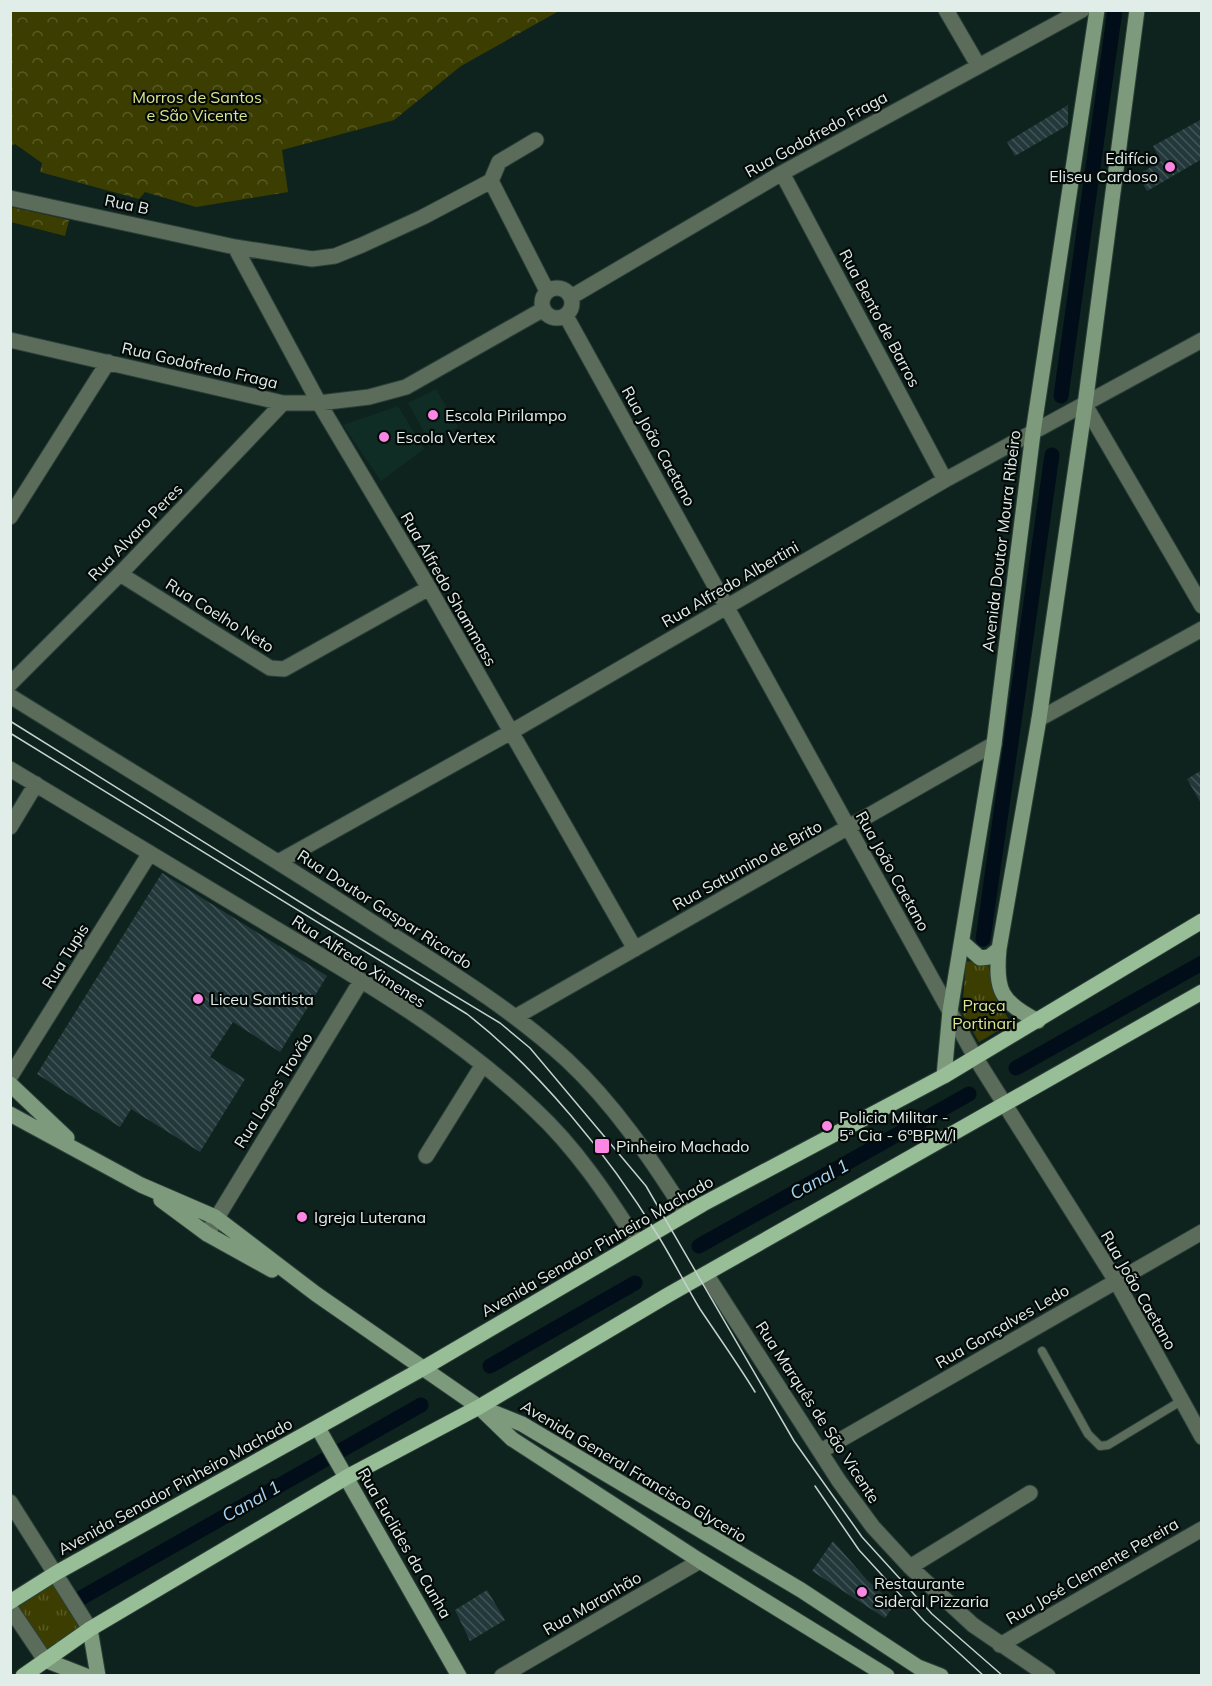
<svg xmlns="http://www.w3.org/2000/svg" width="1212" height="1686" viewBox="0 0 1212 1686" font-family="Mulish,sans-serif">
<style>
.built{fill:#0f2c25}
.forest{fill:url(#forest-crowns)}
.park{fill:url(#park-tufts)}
.lines{fill:none;stroke-linecap:round;stroke-linejoin:round}
.canal{stroke:#010e19;stroke-width:15}
.building{fill:url(#building-back-hatch)}
.lane-casing{stroke:#2c3f3a;stroke-width:10}
.street-casing{stroke:#2c3f3a;stroke-width:17}
.secondary-casing{stroke:#2c3f3a;stroke-width:17}
.primary-casing{stroke:#2c3f3a;stroke-width:17}
.lane{stroke:#5b6d5a;stroke-width:8}
.street{stroke:#5b6d5a;stroke-width:15}
.secondary{stroke:#7d9b7c;stroke-width:15}
.primary{stroke:#97be96;stroke-width:15}
.tram{stroke:#c4d1cd;stroke-width:1.5}
.poi-dot{fill:#fc86e4;stroke:#040a08;stroke-width:2}
.labels{text-anchor:middle;dominant-baseline:central;stroke-width:4.5;stroke-linejoin:round;paint-order:stroke}
.park-label{font-size:16px;fill:#dee68d;stroke:#040a08}
.street-label{font-size:16px;fill:#e1ede9;stroke:#040a08}
.poi-label{font-size:16px;fill:#e1ede9;stroke:#040a08;text-anchor:start}
.water-label{font-size:18px;font-style:italic;fill:#a4d2f3;stroke:#040a08}
</style>
<defs>
<pattern id="forest-crowns" width="20" height="18" patternUnits="userSpaceOnUse" patternTransform="scale(1.5)"><rect width="20" height="18" fill="#3c3e01"/><path d="M2 6a3 3 0 1 1 6 0M12 15a3 3 0 1 1 6 0" fill="none" stroke="#585a26"/></pattern>
<pattern id="park-tufts" width="24" height="20" patternUnits="userSpaceOnUse" patternTransform="scale(1.5)"><rect width="24" height="20" fill="#3c3e01"/><path d="M3 7l-1-3M5 7V3M7 7l1-3M15 17l-1-3M17 17v-4M19 17l1-3" fill="none" stroke="#585a26"/></pattern>
<pattern id="building-back-hatch" width="6" height="6" patternUnits="userSpaceOnUse" patternTransform="scale(1.5)"><rect width="6" height="6" fill="#23383b"/><path d="M-1 5l2 2M0 0l6 6M5-1l2 2" fill="none" stroke="#435557"/></pattern>
</defs>
<rect width="100%" height="100%" fill="#0f231e"/>
<path class="built" d="M 436,389 L 458,427 L 431,444 L 408,403 Z
M 398,406 L 424,449 L 381,481 L 343,425 Z"/>
<path class="forest" d="M 11,10 L 559,10 L 559,11 L 461,66 L 394,120 L 282,150 L 288,192 L 196,207 L 145,192 L 139,199 L 40,172 L 42,163 L 15,144 L 11,146 Z
M 11,207 L 69,220 L 65,236 L 11,222 Z"/>
<path class="park" d="M 966,961 L 988,964 L 996,998 L 1011,1023 L 979,1042 L 962,1013 Z
M 52,1582 L 82,1626 L 47,1649 L 17,1605 Z"/>
<g class="lines">
<path class="canal" d="M 1061,396 L 1115,10
M 983,939 L 1052,455
M 1016,1068 L 1202,963
M 699,1246 L 969,1094
M 490,1366 L 635,1283
M 81,1598 L 421,1405"/>
</g>
<path class="building" d="M 1068,105 L 1068,125 L 1015,156 L 1007,142 Z
M 1202,119 L 1202,159 L 1147,191 L 1138,175 L 1161,161 L 1153,146 Z
M 1202,770 L 1202,805 L 1187,779 Z
M 162,873 L 327,976 L 280,1052 L 233,1022 L 210,1057 L 245,1079 L 200,1152 L 131,1109 L 120,1127 L 37,1074 Z
M 833,1541 L 866,1579 L 894,1605 L 885,1618 L 812,1571 Z
M 487,1590 L 505,1620 L 470,1641 L 455,1610 Z"/>
<g class="lines">
<defs>
<path id="lane" d="M 1042,1351 L 1088,1434 L 1100,1446 L 1108,1445 L 1181,1401"/>
<path id="street" d="M 946,10 L 978,65
M 782,173 L 945,480
M 491,181 L 547,291
M 10,198 L 235,247 L 312,259 L 335,256 L 362,245 L 423,217 L 491,181 L 499,162 L 536,140
M 235,247 L 319,403 L 429,588 L 635,949
M542 303a15 15 0 1 1 30 0a15 15 0 1 1-30 0Z
M 571,297 L 782,173 L 1082,10
M 566,316 L 975,1057 L 1116,1281 L 1202,1437
M 10,340 L 283,403 L 319,403 L 369,397 L 406,387 L 542,310
M 1085,405 L 1202,606
M 10,517 L 108,362
M 120,574 L 270,668 L 284,669 L 429,588
M 10,684 L 120,574 L 283,403
M 10,696 C 132,772 255,846 375,924 C 442,967 508,1006 567,1060 C 614,1104 652,1160 686,1214
M 1039,719 L 1202,629
M 10,769 C 97,821 184,874 271,926 C 362,980 458,1036 535,1110 C 576,1148 607,1195 637,1242
M 10,827 L 36,784
M 278,862 L 511,732 L 945,480 L 1202,340
M 517,1016 L 994,744
M 10,1077 L 150,853
M 426,1156 L 482,1066
M 207,1234 L 361,981
M 706,1274 L 839,1481 L 873,1527 L 910,1567 L 973,1625 L 1048,1676
M 821,1451 L 1202,1232
M 10,1502 L 90,1629
M 910,1567 L 1030,1493
M 10,1608 L 45,1660
M 1000,1645 L 1202,1529
M 502,1676 L 700,1561"/>
<path id="secondary" d="M 962,942 L 980,958 L 989,957 L 999,949
M 1038,1021 C 1001,1002 995,991 999,949 L 1039,719 L 1085,405 L 1137,10
M 944,1076 L 950,1011 L 994,744 L 1033,433 L 1097,10
M 10,1084 L 67,1138
M 10,1114 L 141,1185 L 215,1217 L 316,1294 L 479,1407 L 512,1439 L 700,1561 L 887,1676
M 161,1200 L 207,1234 L 272,1270
M 482,1408 L 522,1424 L 801,1590 L 918,1667 L 941,1676
M 318,1428 L 459,1676
M 90,1629 L 98,1676
M 45,1660 L 86,1676"/>
<path id="primary" d="M 10,1602 L 56,1573 L 422,1369 L 703,1204 L 944,1076 L 1202,921
M 23,1676 L 90,1629 L 347,1477 L 479,1407 L 668,1295 L 1202,992"/>
</defs>
<use href="#lane" class="lane-casing"/>
<use href="#street" class="street-casing"/>
<use href="#secondary" class="secondary-casing"/>
<use href="#primary" class="primary-casing"/>
<use href="#lane" class="lane"/>
<use href="#street" class="street"/>
<use href="#secondary" class="secondary"/>
<use href="#primary" class="primary"/>
<path class="tram" d="M 10,721 L 324,917 L 500,1023 L 530,1048 L 646,1186 L 794,1441 L 862,1537 L 932,1614 L 1003,1676
M 10,733 L 467,1014 C 539,1070 609,1156 657,1234 C 672,1258 685,1284 700,1309 C 718,1336 738,1364 755,1392
M 815,1486 L 859,1550 L 924,1621 L 984,1676"/>
</g>
<g class="poi-dot">
<circle cx="1170" cy="167" r="6"/>
<circle cx="433" cy="415" r="6"/>
<circle cx="384" cy="437" r="6"/>
<circle cx="198" cy="999" r="6"/>
<circle cx="827" cy="1126" r="6"/>
<rect x="594" y="1138" width="16" height="16" rx="3"/>
<circle cx="302" cy="1217" r="6"/>
<circle cx="862" cy="1592" r="6"/>
</g>
<g class="labels">
<g class="park-label">
<text x="197" y="97">Morros de Santos<tspan x="197" dy="18">e São Vicente</tspan></text>
<text x="984" y="1005">Praça<tspan x="984" dy="18">Portinari</tspan></text>
</g>
<g class="street-label">
<text transform="translate(816 134) rotate(-29)">Rua Godofredo Fraga</text>
<text transform="translate(127 204) rotate(12)">Rua B</text>
<text transform="translate(880 318) rotate(62)">Rua Bento de Barros</text>
<text transform="translate(200 365) rotate(13)">Rua Godofredo Fraga</text>
<text transform="translate(659 446) rotate(61)">Rua João Caetano</text>
<text transform="translate(135 532) rotate(-46)">Rua Alvaro Peres</text>
<text transform="translate(1001 541) rotate(-83)">Avenida Doutor Moura Ribeiro</text>
<text transform="translate(730 584) rotate(-30)">Rua Alfredo Albertini</text>
<text transform="translate(449 589) rotate(60)">Rua Alfredo Shammass</text>
<text transform="translate(220 615) rotate(32)">Rua Coelho Neto</text>
<text transform="translate(747 865) rotate(-29)">Rua Saturnino de Brito</text>
<text transform="translate(893 871) rotate(61)">Rua João Caetano</text>
<text transform="translate(385 909) rotate(33)">Rua Doutor Gaspar Ricardo</text>
<text transform="translate(65 956) rotate(-58)">Rua Tupis</text>
<text transform="translate(359 961) rotate(33)">Rua Alfredo Ximenes</text>
<text transform="translate(273 1090) rotate(-58)">Rua Lopes Trovão</text>
<text transform="translate(597 1246) rotate(-30)">Avenida Senador Pinheiro Machado</text>
<text transform="translate(1139 1290) rotate(60)">Rua João Caetano</text>
<text transform="translate(1002 1326) rotate(-30)">Rua Gonçalves Ledo</text>
<text transform="translate(818 1412) rotate(57)">Rua Marquês de São Vicente</text>
<text transform="translate(634 1471) rotate(31)">Avenida General Francisco Glycerio</text>
<text transform="translate(175 1486) rotate(-29)">Avenida Senador Pinheiro Machado</text>
<text transform="translate(405 1543) rotate(60)">Rua Euclides da Cunha</text>
<text transform="translate(1092 1571) rotate(-30)">Rua José Clemente Pereira</text>
<text transform="translate(592 1603) rotate(-30)">Rua Maranhão</text>
</g>
<g class="poi-label">
<text x="1158" y="158" text-anchor="end">Edifício<tspan x="1158" dy="18">Eliseu Cardoso</tspan></text>
<text x="445" y="415">Escola Pirilampo</text>
<text x="396" y="437">Escola Vertex</text>
<text x="210" y="999">Liceu Santista</text>
<text x="839" y="1117">Policia Militar -<tspan x="839" dy="18">5ª Cia - 6ºBPM/I</tspan></text>
<text x="616" y="1146">Pinheiro Machado</text>
<text x="314" y="1217">Igreja Luterana</text>
<text x="874" y="1583">Restaurante<tspan x="874" dy="18">Sideral Pizzaria</tspan></text>
</g>
<g class="water-label">
<text transform="translate(819 1179) rotate(-29)">Canal 1</text>
<text transform="translate(251 1501) rotate(-30)">Canal 1</text>
</g>
</g>
<rect width="1212" height="1686" fill="none" stroke="#e1ede9" stroke-width="24"/>
</svg>
